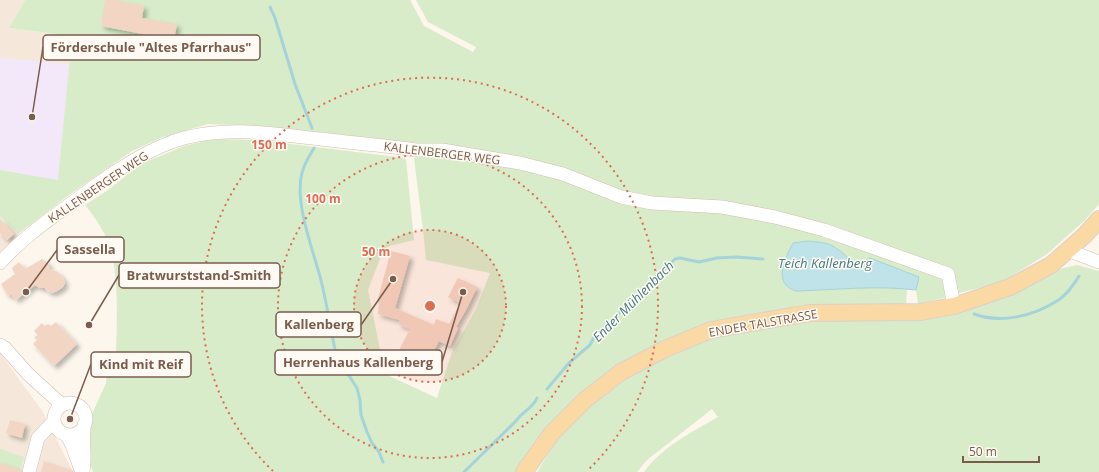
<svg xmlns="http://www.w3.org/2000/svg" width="1099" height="472" viewBox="0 0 1099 472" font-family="'Open Sans',sans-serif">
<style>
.residential{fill:#f5e8da}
.education{fill:#f3e8fa}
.green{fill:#d8ecc9}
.water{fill:#bfe3e8;stroke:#a5d3da}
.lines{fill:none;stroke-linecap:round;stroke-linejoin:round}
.stream{stroke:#a5d3da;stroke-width:3}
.building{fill:#f3d5c3;filter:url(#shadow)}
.minor-casing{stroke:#d1beb0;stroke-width:14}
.major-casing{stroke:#dad1cd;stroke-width:18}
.minor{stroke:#fff;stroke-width:13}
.major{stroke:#fbd9a5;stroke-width:16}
.ring{fill:none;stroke:#dc6d51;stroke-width:2;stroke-dasharray:2 4}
.labels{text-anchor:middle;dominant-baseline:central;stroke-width:3;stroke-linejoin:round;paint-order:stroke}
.street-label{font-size:12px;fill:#7a5c4d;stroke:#fffaf3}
.water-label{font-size:13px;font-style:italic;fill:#437c86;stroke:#fffaf3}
.centre{fill:#dc6d51;stroke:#fffaf3;stroke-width:2}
.ring-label{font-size:12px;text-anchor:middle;font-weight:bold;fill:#dc6d51;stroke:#fffaf3;stroke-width:3;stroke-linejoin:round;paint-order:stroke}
.leader{fill:none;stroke:#7a5c4d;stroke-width:1.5}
.callout-dot{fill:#7a5c4d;stroke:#fffaf3;stroke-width:1.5}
.callout{fill:#fffaf3;stroke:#7a5c4d;stroke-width:1.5}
.callout-label{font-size:13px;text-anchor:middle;font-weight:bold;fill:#7a5c4d}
</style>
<defs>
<filter id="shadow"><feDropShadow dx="3.5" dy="3.5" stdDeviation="2" flood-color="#0004"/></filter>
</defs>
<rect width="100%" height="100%" fill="#fdf6ec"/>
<path class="residential" d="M 0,0 L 25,0 L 9,28 L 72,36 L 58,181 L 0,170 Z
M 0,216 L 18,234 L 0,253 Z
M 0,353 L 43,412 L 73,472 L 0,472 Z"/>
<path class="education" d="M 0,58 L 70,64 L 58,181 L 0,170 Z"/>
<path class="green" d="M 25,0 L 410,0 L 424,26 L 473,52 L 476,47 L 428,22 L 416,0 L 1099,0 L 1099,204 L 1084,221 L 1047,254 L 1002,282 L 959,293 L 944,298 L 918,304 L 916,290 L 919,278 L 863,263 C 851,262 844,255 836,247 L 786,255 C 783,271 777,285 796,291 L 884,287 L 907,289 L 906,305 L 708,323 L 547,428 L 516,472 L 93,472 L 89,458 L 92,414 L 106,383 L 108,353 L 116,352 C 117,321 119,277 110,247 C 105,232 95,217 85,205 L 108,190 L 141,164 L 184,146 L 205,141 L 223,139 L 258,140 L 397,157 L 406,159 L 414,240 L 390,246 L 383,251 L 368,290 L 385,374 L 437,398 L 452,352 L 476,309 L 490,273 L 426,260 L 424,238 L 414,158 L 420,156 L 418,143 L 262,126 L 208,124 L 163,137 L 132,151 L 73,192 L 18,234 L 0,216 L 0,170 L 58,180 L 72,36 L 9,28 Z
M 1077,265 L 1099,271 L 1099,472 L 644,472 C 662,447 692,432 718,417 L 712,409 L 647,460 L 637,472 L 537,472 L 558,438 L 591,406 L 625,380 L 667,355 L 713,336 L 812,319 L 959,311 L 1009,297 L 1055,270 Z
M 0,449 L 24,457 L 20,472 L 0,472 Z"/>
<path class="water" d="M 808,241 C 817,242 828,242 836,248 C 847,255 848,262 863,263 L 870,258 L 919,277 L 916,290 C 876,285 836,290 796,291 C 772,284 785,258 793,243 Z"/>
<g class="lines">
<path class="stream" d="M 270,7 L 275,18 L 295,84 L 312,128
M 314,148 C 310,155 304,164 302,173 C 294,202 313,250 321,280 C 327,305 331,330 336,355 L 343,361 L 348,374 L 357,388 L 360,400 L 361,415 L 367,432 L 372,443 L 379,452 L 383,462
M 974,314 C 1001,324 1033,316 1057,301 C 1065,296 1074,285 1079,276
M 547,389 L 569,363 L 590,345 L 593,339 L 614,321 L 617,315 L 631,302 L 656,281 L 656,277 L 675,259 L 680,258 L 699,262 L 717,258 L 736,257 L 763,259
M 464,472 L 516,421 C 522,412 533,408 537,398"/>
</g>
<path class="building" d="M 105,0 L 114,0 L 144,6 L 142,18 L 177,24 L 174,40 L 101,26 Z
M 0,219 L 14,234 L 7,240 L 0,233 Z
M 391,251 L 410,256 L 395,308 L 434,325 L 436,319 L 449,324 L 460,303 L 448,297 L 458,278 L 477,287 L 468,306 L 456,327 L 458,328 L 450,346 L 439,341 L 424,368 L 397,354 L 410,329 L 398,324 L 400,320 L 378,314 L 379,303 L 377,302 Z
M 42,259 L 48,263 L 50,269 L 58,272 L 63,278 L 65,283 L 63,287 L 57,291 L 52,293 L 47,291 L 45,288 L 40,288 L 35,285 L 16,300 L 11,294 L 8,296 L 1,284 L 15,274 L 12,268 L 19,262 L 25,269 Z
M 56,322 L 77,344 L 54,366 L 33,344 L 37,340 L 34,337 L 38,335 L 34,331 L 42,323 L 45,326 L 48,324 L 51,326 Z
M 10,420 L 25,424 L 22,438 L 6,433 Z
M 44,461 L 72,470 L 72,472 L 41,472 Z
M 0,463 L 21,470 L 21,472 L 0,472 Z"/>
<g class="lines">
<defs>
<path id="minor" d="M 1067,250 L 1099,262
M 0,263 C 22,238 50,219 77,199 C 107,176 147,148 184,138 C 229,126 274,134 320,139 C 352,143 384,145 416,150 L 442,150 L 520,163 L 563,174 L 621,197 L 652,203 L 722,207 L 775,217 L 824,230 L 948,274 L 954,306
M 0,345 L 5,348 L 28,374 L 62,405
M54 419a16 16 0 1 1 32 0a16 16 0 1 1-32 0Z
M 66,434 L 72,445 L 81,470
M 29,472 L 38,438 L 54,421
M 83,472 C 86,456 82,441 84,425"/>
<path id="major" d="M 524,472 L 552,433 L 585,400 L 621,372 L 665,349 L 711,330 L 810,313 L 920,312 L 954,306 L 1010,287 L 1051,265 L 1085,235 L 1099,219"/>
</defs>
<use href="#minor" class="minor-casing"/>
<use href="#major" class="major-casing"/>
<use href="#minor" class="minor"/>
<use href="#major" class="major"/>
</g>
<circle cx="430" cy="306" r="76" fill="#dc6d51" fill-opacity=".12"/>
<g class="ring">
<circle cx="430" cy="306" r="76"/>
<circle cx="430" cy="306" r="152"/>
<path d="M273 471A228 228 0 1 1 587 471"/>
</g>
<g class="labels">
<g class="street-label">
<text transform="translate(442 153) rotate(7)">KALLENBERGER WEG</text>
<text transform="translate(98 187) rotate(-34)">KALLENBERGER WEG</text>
<text transform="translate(763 323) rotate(-10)">ENDER TALSTRASSE</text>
</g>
<g class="water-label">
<text x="825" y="263">Teich Kallenberg</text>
<text transform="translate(633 301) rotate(-45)">Ender Mühlenbach</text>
</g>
</g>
<circle cx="430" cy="306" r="6" class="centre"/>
<g class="ring-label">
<text x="269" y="149">150 m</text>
<text x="323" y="203">100 m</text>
<text x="376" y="256">50 m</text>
</g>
<path class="leader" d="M32 117L43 47M26 292L57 250M89 325L119 275M393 279L361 325M463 292L442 362M70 419L91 364"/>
<g class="callout-dot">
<circle cx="32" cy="117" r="4"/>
<circle cx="26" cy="292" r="4"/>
<circle cx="89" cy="325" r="4"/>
<circle cx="393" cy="279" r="4"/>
<circle cx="463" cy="292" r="4"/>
<circle cx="70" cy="419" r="4"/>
</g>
<g class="callout">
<rect x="43" y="35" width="217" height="25" rx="4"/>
<rect x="57" y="237" width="67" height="25" rx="4"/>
<rect x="119" y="263" width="161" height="25" rx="4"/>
<rect x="276" y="312" width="85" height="25" rx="4"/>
<rect x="275" y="350" width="167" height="25" rx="4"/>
<rect x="91" y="352" width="100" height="25" rx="4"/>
</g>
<g class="callout-label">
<text x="151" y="52">Förderschule "Altes Pfarrhaus"</text>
<text x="90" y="254">Sassella</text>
<text x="199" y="280">Bratwurststand-Smith</text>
<text x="319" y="329">Kallenberg</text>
<text x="358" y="367">Herrenhaus Kallenberg</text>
<text x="141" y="369">Kind mit Reif</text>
</g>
<path d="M963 456v6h76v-6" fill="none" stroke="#7a5c4d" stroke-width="2"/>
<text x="969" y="456" font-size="12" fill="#7a5c4d" stroke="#fffaf3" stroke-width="3" paint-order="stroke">50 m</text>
</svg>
